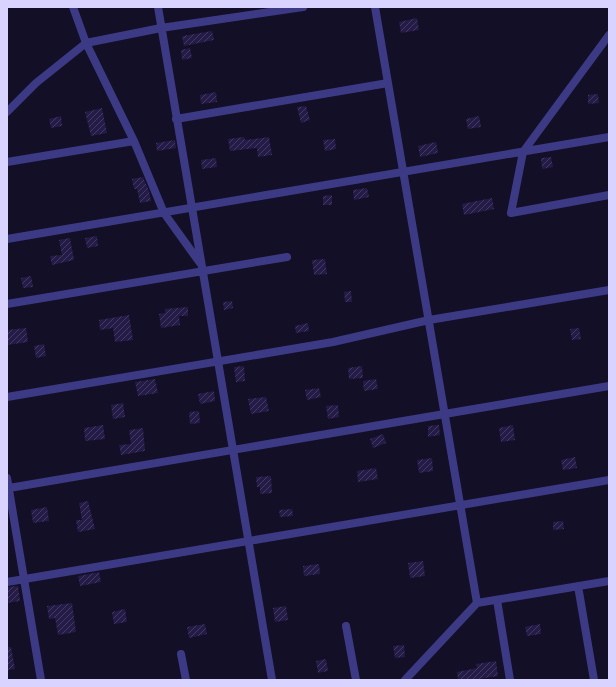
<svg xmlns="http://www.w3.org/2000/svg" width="616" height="687" viewBox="0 0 616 687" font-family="'IBM Plex Sans',sans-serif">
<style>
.building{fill:url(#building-hatch)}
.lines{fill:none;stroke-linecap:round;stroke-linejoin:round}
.street{stroke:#3d3a85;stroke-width:8}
</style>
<defs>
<pattern id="building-hatch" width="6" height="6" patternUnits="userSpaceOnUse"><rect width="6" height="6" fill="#241b47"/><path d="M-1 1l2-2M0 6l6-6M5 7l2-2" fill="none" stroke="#433b63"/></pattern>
</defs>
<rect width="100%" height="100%" fill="#130f26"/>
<path class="building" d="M 417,18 L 419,30 L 401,33 L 399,22 Z
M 212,31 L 214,40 L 184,46 L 182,36 Z
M 190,48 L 192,58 L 182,60 L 181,50 Z
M 216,92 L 217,102 L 201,104 L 200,95 Z
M 598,94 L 599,103 L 588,104 L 588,95 Z
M 306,106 L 310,120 L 301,123 L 297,107 Z
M 102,108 L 107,133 L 91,136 L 85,112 Z
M 61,116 L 62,126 L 51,128 L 49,119 Z
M 479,116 L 481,127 L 468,129 L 466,119 Z
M 244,137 L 245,140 L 269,137 L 272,155 L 258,157 L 257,148 L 230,151 L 228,139 Z
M 335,139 L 336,149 L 325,151 L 323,140 Z
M 175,140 L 176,148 L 157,151 L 156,143 Z
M 436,142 L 438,153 L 420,157 L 418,146 Z
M 551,157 L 553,167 L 542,169 L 541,158 Z
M 216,158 L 217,167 L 202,169 L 201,160 Z
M 143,177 L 149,191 L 151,201 L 140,203 L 137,189 L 134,189 L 132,179 Z
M 367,188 L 369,197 L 354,200 L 353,190 Z
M 332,195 L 332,205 L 323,205 L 323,196 Z
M 492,198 L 494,209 L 464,215 L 462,204 Z
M 97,236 L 98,246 L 87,248 L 85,238 Z
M 70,238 L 74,260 L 52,265 L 50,256 L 62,255 L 59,240 Z
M 325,259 L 327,274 L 314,275 L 312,260 Z
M 31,276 L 33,287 L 23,288 L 21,278 Z
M 351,291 L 352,302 L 345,302 L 344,292 Z
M 232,301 L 233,308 L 224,310 L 223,302 Z
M 188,307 L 188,316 L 179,316 L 180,325 L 161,328 L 159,314 L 165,313 L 165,309 Z
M 129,315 L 133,340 L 115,342 L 113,328 L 100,330 L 99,320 Z
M 308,323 L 309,331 L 296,333 L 295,326 Z
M 26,328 L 28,342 L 7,345 L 7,330 Z
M 579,328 L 581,339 L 572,340 L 570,329 Z
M 44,344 L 46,356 L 36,358 L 34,346 Z
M 244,366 L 245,381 L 236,382 L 234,367 Z
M 362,366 L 363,378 L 349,379 L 348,368 Z
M 155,379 L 158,393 L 138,396 L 135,382 Z
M 376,379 L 378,389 L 364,391 L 363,381 Z
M 319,388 L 321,397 L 307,400 L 305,390 Z
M 214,391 L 215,401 L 200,404 L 198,394 Z
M 266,397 L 269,411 L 251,414 L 248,399 Z
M 123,403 L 125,417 L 113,419 L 111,405 Z
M 338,405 L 339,417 L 328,419 L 326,406 Z
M 199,411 L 200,423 L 190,424 L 189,412 Z
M 103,425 L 105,439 L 85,441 L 84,428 Z
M 439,425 L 440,435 L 428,437 L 428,426 Z
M 513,425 L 515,440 L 501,442 L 499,428 Z
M 143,428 L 145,451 L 121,455 L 119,445 L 131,444 L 129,430 Z
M 383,434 L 386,443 L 373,448 L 370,439 Z
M 575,457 L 577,468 L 563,470 L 561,460 Z
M 432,458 L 433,471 L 419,473 L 417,460 Z
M 376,468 L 378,479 L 358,482 L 357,471 Z
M 271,476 L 272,493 L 260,494 L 260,487 L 257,487 L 256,477 Z
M 88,501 L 95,529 L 78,532 L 76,520 L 82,520 L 79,503 Z
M 47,507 L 49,521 L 33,523 L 31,510 Z
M 292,509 L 293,516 L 280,517 L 279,510 Z
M 563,521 L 564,529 L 553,530 L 553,522 Z
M 423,561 L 425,576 L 410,578 L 408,563 Z
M 319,564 L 320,574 L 304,576 L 303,566 Z
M 99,572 L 101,582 L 80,586 L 78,576 Z
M 18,586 L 20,601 L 7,603 L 7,587 Z
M 72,603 L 76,632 L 58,635 L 55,618 L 49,619 L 47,606 Z
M 286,606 L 288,620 L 275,622 L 273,608 Z
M 125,609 L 127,622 L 114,624 L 112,612 Z
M 205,624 L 207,634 L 189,638 L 187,627 Z
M 540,624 L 541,634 L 527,636 L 525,627 Z
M 404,645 L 405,657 L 395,658 L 393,646 Z
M 7,647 L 11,647 L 15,669 L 7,670 Z
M 326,659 L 328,671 L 318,673 L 316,661 Z
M 496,661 L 498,676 L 472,680 L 458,680 L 457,672 L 477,668 L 476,664 Z"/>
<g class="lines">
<path class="street" d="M 73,7 L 86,43 L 134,141 L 164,213 L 200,263
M 158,7 L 272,680
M 375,7 L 477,603
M 609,35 L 523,152 L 511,213 L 609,195
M 7,112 L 36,83 L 86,43 L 161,28 L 303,7
M 176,119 L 388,83
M 7,162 L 134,141
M 7,239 L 609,137
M 7,304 L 287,257
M 7,397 L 333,342 L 429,320 L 609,290
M 7,478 L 41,680
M 9,488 L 609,386
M 7,582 L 609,480
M 578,586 L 594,680
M 497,600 L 510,680
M 346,626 L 356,680
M 181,654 L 186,680
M 405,680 L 477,603 L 609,581"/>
</g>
<rect width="616" height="687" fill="none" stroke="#d9d4ff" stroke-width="16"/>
</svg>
